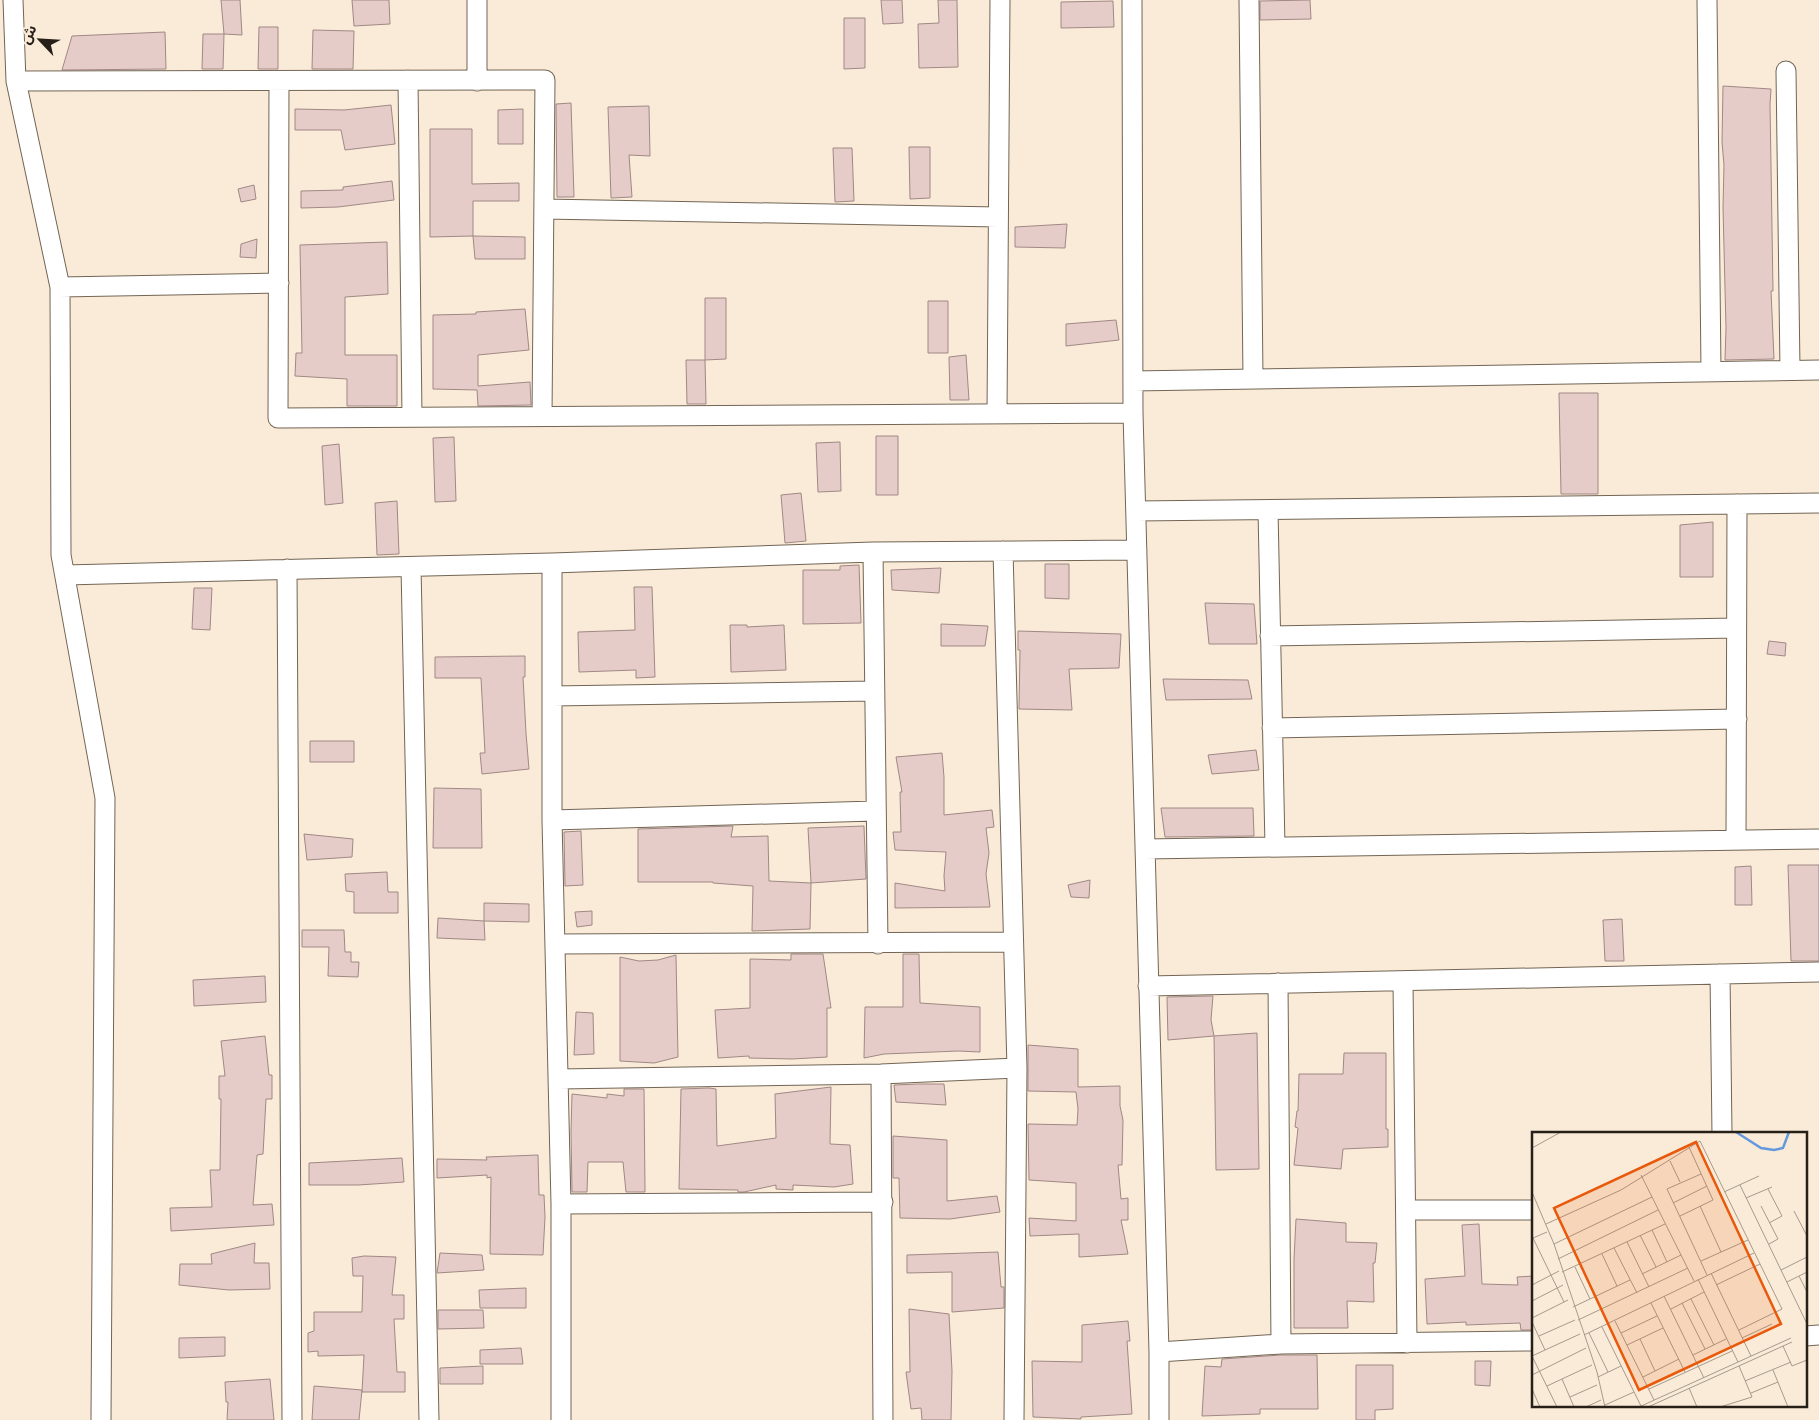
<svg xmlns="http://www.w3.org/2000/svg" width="1819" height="1420" viewBox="0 0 1819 1420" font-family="'Titillium Web','Noto Sans Arabic',sans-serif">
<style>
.building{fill:#e6ccc8;stroke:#a08885}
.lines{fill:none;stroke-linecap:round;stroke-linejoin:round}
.minor-casing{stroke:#726555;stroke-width:21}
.minor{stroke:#fff;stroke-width:19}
.inset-river{fill:none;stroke:#6499de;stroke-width:2.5}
.inset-road{fill:none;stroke:#a59a8c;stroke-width:1}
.view{fill:#e8590c;fill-opacity:0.15;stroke:#e8590c;stroke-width:2.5}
.inset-edge{fill:none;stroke:#262019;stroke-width:2.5}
</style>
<rect width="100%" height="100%" fill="#faebd8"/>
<path class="building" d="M 221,0 L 240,0 L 242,35 L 224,34 Z
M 352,0 L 389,0 L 390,24 L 354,26 Z
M 881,0 L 902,0 L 903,23 L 883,24 Z
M 938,0 L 957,0 L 958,67 L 919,68 L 918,24 L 939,23 Z
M 1310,0 L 1311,19 L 1260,20 L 1260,1 Z
M 1113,1 L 1114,27 L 1061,28 L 1061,2 Z
M 844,18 L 865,18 L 865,68 L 844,69 Z
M 259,27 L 278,27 L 278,69 L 258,69 Z
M 313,30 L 354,31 L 353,69 L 312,69 Z
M 165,32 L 166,69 L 62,70 L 72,36 Z
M 203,34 L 224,34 L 223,69 L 202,69 Z
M 1723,86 L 1771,89 L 1770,104 L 1773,291 L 1771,291 L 1774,359 L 1725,360 L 1726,328 L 1723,207 L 1724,165 L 1722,142 Z
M 571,103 L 574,197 L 557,197 L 556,104 Z
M 391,105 L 395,144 L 345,150 L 341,130 L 295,130 L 295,109 L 344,110 Z
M 649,106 L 650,156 L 629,155 L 632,197 L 611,198 L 608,107 Z
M 523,109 L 523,144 L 498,144 L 498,110 Z
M 430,129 L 472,129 L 472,184 L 519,183 L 519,201 L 473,201 L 473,236 L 430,237 Z
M 909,147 L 930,147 L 930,198 L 910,199 Z
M 833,148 L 852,148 L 854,201 L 835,202 Z
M 392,181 L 394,200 L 338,207 L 301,208 L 301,191 L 343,190 L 343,187 Z
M 254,185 L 256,199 L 241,202 L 238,189 Z
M 1067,224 L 1065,248 L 1015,247 L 1015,227 Z
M 473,236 L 525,237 L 525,259 L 475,259 Z
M 257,239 L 256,258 L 240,257 L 241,244 Z
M 387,242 L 388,294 L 345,297 L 345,355 L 397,355 L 397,406 L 347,406 L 347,379 L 295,376 L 296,353 L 302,353 L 300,245 Z
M 705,298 L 726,298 L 726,359 L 705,360 Z
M 928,301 L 948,301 L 948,353 L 928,353 Z
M 525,309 L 529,350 L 478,355 L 478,386 L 530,382 L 531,405 L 478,406 L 477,390 L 433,389 L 433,315 L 476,314 L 476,312 Z
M 1116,320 L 1119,340 L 1066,346 L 1066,324 Z
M 966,355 L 969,400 L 950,400 L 949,357 Z
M 686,360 L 705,360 L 706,404 L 687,404 Z
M 1559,393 L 1598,393 L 1598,494 L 1561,494 Z
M 876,436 L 898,436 L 898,495 L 876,495 Z
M 454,437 L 456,501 L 435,502 L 433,438 Z
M 840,442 L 841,491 L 818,492 L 816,443 Z
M 339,444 L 343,503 L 325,505 L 322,446 Z
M 801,493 L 806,541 L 785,543 L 781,495 Z
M 397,501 L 399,554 L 377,555 L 375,503 Z
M 1713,522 L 1713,577 L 1680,577 L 1680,525 Z
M 1045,564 L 1069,564 L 1069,599 L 1045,598 Z
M 859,565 L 861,623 L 803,624 L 803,570 L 840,570 L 840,566 Z
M 941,568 L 939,593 L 892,590 L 891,570 Z
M 634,587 L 652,587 L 655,677 L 636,678 L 636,670 L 579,672 L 578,632 L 635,630 Z
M 194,588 L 212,588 L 210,630 L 192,629 Z
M 1205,603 L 1254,604 L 1257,644 L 1209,644 Z
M 941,624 L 988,626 L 985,646 L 941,646 Z
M 730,625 L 747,625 L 747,627 L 784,625 L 786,670 L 731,672 Z
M 1018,631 L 1121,634 L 1119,668 L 1069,669 L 1072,710 L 1019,709 L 1020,650 L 1018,650 Z
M 1769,641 L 1786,643 L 1785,656 L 1767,654 Z
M 525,656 L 525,677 L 523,677 L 526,733 L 529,769 L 482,774 L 480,753 L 485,753 L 481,678 L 435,678 L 435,657 Z
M 1163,679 L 1248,680 L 1252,699 L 1166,700 Z
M 310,741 L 354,741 L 354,762 L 310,762 Z
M 1256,750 L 1259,770 L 1212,774 L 1208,755 Z
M 942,753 L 944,777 L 944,815 L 992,810 L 994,827 L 986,828 L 989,853 L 986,874 L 990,907 L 895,908 L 895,883 L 945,891 L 944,876 L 946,852 L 895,850 L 893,832 L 901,832 L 900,792 L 902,792 L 896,757 Z
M 434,788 L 481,789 L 482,848 L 433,848 Z
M 1161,808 L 1253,808 L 1254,836 L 1165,837 Z
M 733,826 L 731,837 L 768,836 L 769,881 L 811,883 L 810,929 L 752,931 L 753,886 L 713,883 L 713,882 L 638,882 L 638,829 Z
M 864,826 L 866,879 L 811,883 L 808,828 Z
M 581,831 L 583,885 L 565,886 L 564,832 Z
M 304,834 L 353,839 L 352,857 L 307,860 Z
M 1788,865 L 1819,865 L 1819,961 L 1791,961 Z
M 1751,866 L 1752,905 L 1735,905 L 1735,867 Z
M 387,872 L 388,892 L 398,892 L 398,913 L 354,913 L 354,892 L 346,891 L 345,874 Z
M 1090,880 L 1089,898 L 1071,897 L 1068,885 Z
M 484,903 L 529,904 L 529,922 L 484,921 Z
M 592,911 L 592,925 L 577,927 L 575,912 Z
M 438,918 L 484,921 L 485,940 L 437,938 Z
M 1622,919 L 1624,961 L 1605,961 L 1603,920 Z
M 302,930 L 344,930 L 345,952 L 351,952 L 351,962 L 359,962 L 358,977 L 328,976 L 329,947 L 302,947 Z
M 791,954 L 823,954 L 831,1008 L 827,1008 L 827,1057 L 792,1059 L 749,1058 L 749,1056 L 718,1058 L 715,1010 L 750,1008 L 750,959 L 791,960 Z
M 903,954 L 919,954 L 920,1003 L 980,1007 L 980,1052 L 958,1051 L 884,1054 L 864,1058 L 865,1007 L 903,1007 Z
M 676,955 L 678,1057 L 654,1063 L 620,1061 L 620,957 L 639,961 L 658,960 Z
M 265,976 L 266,1002 L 194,1006 L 193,980 Z
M 1213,996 L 1211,1020 L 1214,1036 L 1168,1040 L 1167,997 Z
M 576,1012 L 593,1013 L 594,1054 L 574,1055 Z
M 1257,1033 L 1259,1169 L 1216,1170 L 1214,1036 Z
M 265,1036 L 269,1075 L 272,1075 L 272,1099 L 266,1099 L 263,1154 L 257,1155 L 253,1205 L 272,1204 L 274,1225 L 171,1231 L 170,1208 L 212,1207 L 210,1170 L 220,1170 L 221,1099 L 219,1099 L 219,1076 L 225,1076 L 221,1041 Z
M 1028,1045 L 1078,1049 L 1078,1087 L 1120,1086 L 1120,1106 L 1123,1120 L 1122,1165 L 1118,1165 L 1121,1199 L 1128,1198 L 1128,1220 L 1121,1220 L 1128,1254 L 1079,1257 L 1079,1234 L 1030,1236 L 1029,1218 L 1076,1221 L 1076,1183 L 1029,1180 L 1028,1124 L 1077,1125 L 1078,1109 L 1076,1092 L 1028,1091 Z
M 1344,1053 L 1386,1053 L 1386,1129 L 1388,1129 L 1388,1147 L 1343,1149 L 1341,1169 L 1294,1165 L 1298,1128 L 1295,1127 L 1297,1111 L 1298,1111 L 1299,1074 L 1343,1074 Z
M 919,1084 L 944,1084 L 946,1105 L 896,1102 L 894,1085 Z
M 831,1087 L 830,1144 L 850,1145 L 853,1184 L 834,1187 L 793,1185 L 793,1190 L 776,1189 L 776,1185 L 744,1192 L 738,1192 L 738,1190 L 679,1189 L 681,1089 L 709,1088 L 716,1089 L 717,1146 L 776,1138 L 775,1094 Z
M 624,1089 L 644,1089 L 645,1192 L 626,1192 L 623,1162 L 588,1162 L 587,1192 L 572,1192 L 571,1132 L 572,1094 L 607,1098 L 607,1094 L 624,1096 Z
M 893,1136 L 947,1140 L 947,1201 L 997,1196 L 1000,1212 L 950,1219 L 900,1218 L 899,1178 L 893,1178 Z
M 538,1155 L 539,1195 L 544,1195 L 545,1217 L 543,1255 L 490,1254 L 491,1177 L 487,1178 L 487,1175 L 437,1178 L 437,1159 L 487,1160 L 486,1157 Z
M 402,1158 L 404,1182 L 358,1185 L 309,1185 L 309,1163 Z
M 1296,1219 L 1346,1223 L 1346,1242 L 1377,1243 L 1375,1263 L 1373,1263 L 1374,1302 L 1347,1301 L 1348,1328 L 1294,1328 L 1294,1259 Z
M 1479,1224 L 1482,1284 L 1518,1285 L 1517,1277 L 1533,1276 L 1533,1330 L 1521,1330 L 1520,1323 L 1466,1325 L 1466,1322 L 1427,1324 L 1425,1279 L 1465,1276 L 1462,1225 Z
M 255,1243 L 254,1263 L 269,1263 L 270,1289 L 229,1290 L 179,1285 L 180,1264 L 212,1264 L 211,1254 Z
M 998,1252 L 1001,1287 L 1004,1287 L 1004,1308 L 952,1312 L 952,1272 L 907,1273 L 907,1255 Z
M 440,1253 L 482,1255 L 484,1270 L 437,1273 Z
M 364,1256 L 396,1257 L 392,1295 L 404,1295 L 404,1319 L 394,1319 L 397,1372 L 405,1372 L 405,1392 L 362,1392 L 364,1355 L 318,1356 L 318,1351 L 308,1352 L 308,1333 L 314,1331 L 314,1312 L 362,1312 L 363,1276 L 353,1276 L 352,1258 Z
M 526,1288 L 526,1308 L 480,1308 L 479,1290 Z
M 909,1309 L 949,1314 L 952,1371 L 951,1420 L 922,1420 L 921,1408 L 911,1409 L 906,1372 L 910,1372 Z
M 438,1310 L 483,1310 L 484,1328 L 438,1329 Z
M 1128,1321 L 1130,1341 L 1127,1341 L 1132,1414 L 1081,1417 L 1081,1419 L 1033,1417 L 1032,1361 L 1082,1362 L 1082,1325 Z
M 225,1337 L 225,1356 L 179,1358 L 179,1338 Z
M 521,1348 L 523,1364 L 480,1364 L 480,1350 Z
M 1281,1355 L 1317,1355 L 1318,1409 L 1260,1409 L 1260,1414 L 1202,1416 L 1205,1366 L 1221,1367 L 1222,1359 Z
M 1475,1361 L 1491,1361 L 1490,1386 L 1475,1385 Z
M 1356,1365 L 1393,1365 L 1393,1409 L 1375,1410 L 1375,1420 L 1356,1420 Z
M 483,1366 L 483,1384 L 440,1384 L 440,1368 Z
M 270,1379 L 274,1420 L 227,1420 L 228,1402 L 226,1402 L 225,1382 Z
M 314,1386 L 362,1390 L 359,1420 L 312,1420 Z"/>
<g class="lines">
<defs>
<path id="minor" d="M 13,0 L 16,81 L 60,287 L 61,555 L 105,798 L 101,1420
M 477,0 L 477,81
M 1132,0 L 1133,413 L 1159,1352 L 1159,1420
M 1249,0 L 1253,379
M 1707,0 L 1711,371
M 1786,71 L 1790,370
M 408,80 L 412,417
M 16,81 L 545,80 L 542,416
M 279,81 L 278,418 L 1133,413
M 544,209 L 998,217
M 60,287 L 279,283
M 1133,381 L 1819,370
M 997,414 L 1000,0
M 1268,510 L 1275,847
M 1136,511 L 1819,503
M 1003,551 L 1017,1068 L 1014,1420
M 873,552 L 878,944
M 552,563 L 552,820 L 561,1204 L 561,1420
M 411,567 L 429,1420
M 287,569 L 292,1420
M 65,575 L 552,563 L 873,552 L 1137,550
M 1270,636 L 1736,628
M 552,696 L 874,691
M 1272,728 L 1737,719
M 552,820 L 875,811
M 1736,840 L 1737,504
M 1145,849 L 1819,839
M 556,944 L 1013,942
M 1720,974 L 1722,1134
M 1403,981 L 1407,1343
M 1278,983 L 1281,1344
M 1148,986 L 1819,972
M 881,1074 L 883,1420
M 559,1079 L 881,1074 L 1017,1068
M 561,1204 L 883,1202
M 1406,1210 L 1533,1210
M 1805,1336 L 1819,1335
M 1159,1352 L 1281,1344 L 1533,1341"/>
</defs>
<use href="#minor" class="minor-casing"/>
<use href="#minor" class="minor"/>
</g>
<g transform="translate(1532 1132)">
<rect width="275" height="275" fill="#faebd8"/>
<path class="inset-river" d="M 204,0 L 229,16 L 242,18 L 251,16 L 257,0"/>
<path class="inset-road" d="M 0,16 L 29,0M 138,29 L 148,50M 169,42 L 135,57 L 175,143M 109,43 L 162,149M 208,53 L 275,192M 236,57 L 250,84 L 237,91M 0,60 L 22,112 L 65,240 L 73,275M 192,60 L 227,44M 214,66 L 240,55M 141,71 L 175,54M 168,74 L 189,120M 229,74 L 246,107 L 237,112M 262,79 L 275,104M 148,84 L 181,68 L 157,15M 14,92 L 89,58 L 168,9 L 250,177 L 207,198M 120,98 L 135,130M 108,103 L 124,135M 1,106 L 32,170M 1,106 L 15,100M 95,110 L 117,155M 22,112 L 120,65M 82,116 L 105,161M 70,122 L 85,154M 26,127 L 126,78M 169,129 L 216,108M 43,135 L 58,167M 249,138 L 275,125M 30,140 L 133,92M 179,141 L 219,224M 110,142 L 149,123M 267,144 L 275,160M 166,147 L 206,230M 255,150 L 275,140M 0,153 L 27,139M 184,153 L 228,132M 132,164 L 172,246M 159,167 L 182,213M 0,169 L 31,153M 119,171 L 153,240M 150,171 L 173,217M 41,175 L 98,148M 139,177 L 172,160M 0,186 L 36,168M 46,188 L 156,136M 83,189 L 122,268M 0,190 L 13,218M 70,195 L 109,274M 57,201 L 76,240M 89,201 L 125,184M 52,203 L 222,121M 7,204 L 43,188M 210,206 L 240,192M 108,207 L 123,239M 95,213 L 131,196M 251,214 L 260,234 L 275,228M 161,223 L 194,207M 0,224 L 25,275M 0,224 L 48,202M 241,238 L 256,275M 0,243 L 54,216M 66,245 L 89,234M 111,245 L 147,227M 30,247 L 42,275M 213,249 L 259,230M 15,254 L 60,233M 157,256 L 165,275M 0,257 L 8,275M 117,257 L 200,219M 219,261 L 246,250M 38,265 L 65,253M 73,273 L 102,260M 54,275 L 69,268M 107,275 L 259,206M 116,275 L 260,210M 188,275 L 220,265 L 207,234"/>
<path class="view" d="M 164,10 L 249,192 L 107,258 L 22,76 Z"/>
<rect width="275" height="275" class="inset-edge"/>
</g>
<g transform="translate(40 40) rotate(295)" stroke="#faebd8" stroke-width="4" paint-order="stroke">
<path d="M0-4L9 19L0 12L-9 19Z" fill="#262019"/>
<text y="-8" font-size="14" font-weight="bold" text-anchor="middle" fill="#262019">ش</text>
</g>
</svg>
